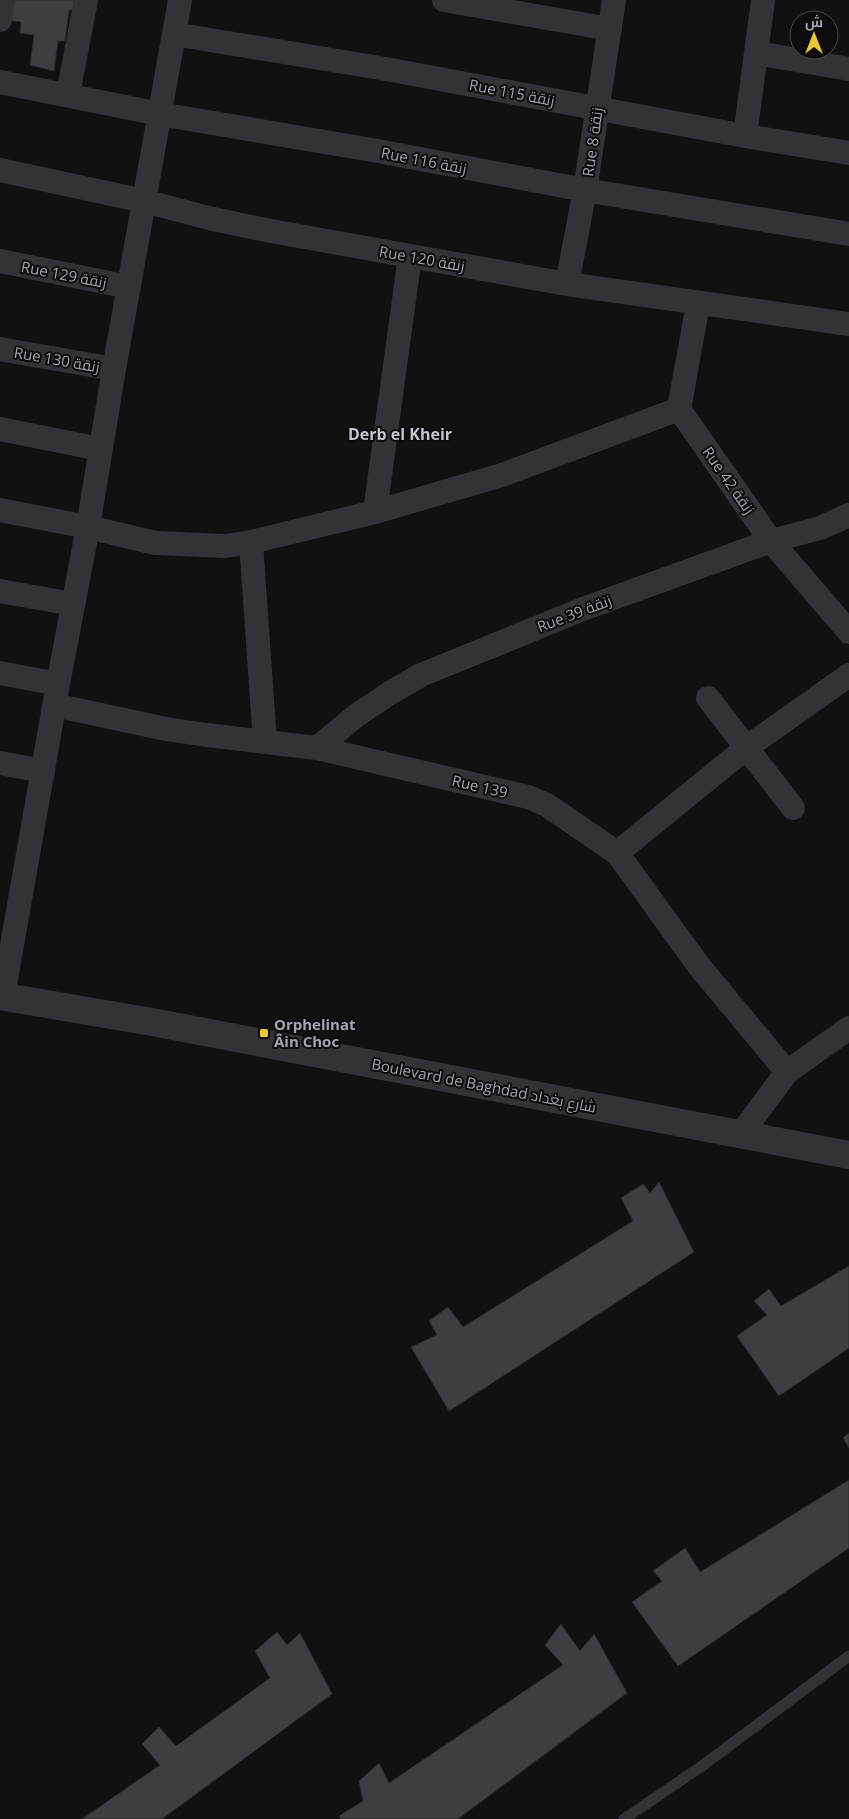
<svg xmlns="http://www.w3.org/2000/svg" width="849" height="1819" viewBox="0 0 849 1819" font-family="'Open Sans',Cairo,sans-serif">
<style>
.building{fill:#3d3e42;stroke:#2b2b2e}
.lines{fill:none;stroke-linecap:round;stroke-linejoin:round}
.service{stroke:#323237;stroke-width:11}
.minor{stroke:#323237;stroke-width:24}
.tertiary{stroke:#323237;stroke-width:28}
.poi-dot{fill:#ebc730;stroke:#0c0c0d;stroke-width:2}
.labels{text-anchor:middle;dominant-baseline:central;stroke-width:4;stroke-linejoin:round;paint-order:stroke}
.street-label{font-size:15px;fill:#a2a5b2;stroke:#0c0c0d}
.poi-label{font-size:15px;font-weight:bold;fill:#a2a5b2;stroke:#0c0c0d;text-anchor:start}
.neighbourhood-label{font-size:16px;font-weight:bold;fill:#c3c4ce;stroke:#0c0c0d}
</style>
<rect width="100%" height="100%" fill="#111112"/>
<path class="building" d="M 9,0 L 74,0 L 73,10 L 69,10 L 65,41 L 58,41 L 54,71 L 30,65 L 34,35 L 20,33 L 21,22 L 6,20 Z
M 659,1182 L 694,1252 L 449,1411 L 411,1347 L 437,1335 L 429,1321 L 448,1307 L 463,1327 L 633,1221 L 621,1198 L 643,1184 L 650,1193 Z
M 849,1266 L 849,1348 L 779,1396 L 737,1336 L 767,1315 L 754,1301 L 769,1289 L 781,1306 Z
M 849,1433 L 849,1448 L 843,1438 Z
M 849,1480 L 849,1548 L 678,1666 L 632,1602 L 662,1581 L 653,1571 L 685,1548 L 700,1572 Z
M 561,1624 L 580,1651 L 594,1634 L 627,1693 L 458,1819 L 341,1819 L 339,1816 L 363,1801 L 359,1781 L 379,1763 L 389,1783 L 563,1665 L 545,1645 Z
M 277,1632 L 287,1645 L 300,1633 L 332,1694 L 162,1819 L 82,1819 L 160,1765 L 142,1744 L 159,1727 L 176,1746 L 270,1678 L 255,1651 Z"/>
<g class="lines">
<path class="service" d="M 624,1819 L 702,1766 L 849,1656"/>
<path class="minor" d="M 444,0 L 610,29
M 0,20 L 3,0
M 174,34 L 386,69 L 745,136 L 849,153
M 756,53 L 849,69
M 0,82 L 160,114 L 378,151 L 585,190 L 849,234
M 68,94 L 86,0
M 745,136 L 763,0
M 0,170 L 144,201 L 213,219 L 271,231 L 567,284 L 849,324
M 0,261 L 129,287
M 567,284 L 585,190 L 614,0
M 698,304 L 679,409 L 771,541 L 849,632
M 0,349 L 114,369
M 0,429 L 100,449
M 0,510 L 88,527 L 155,543 L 225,546 L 251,542 L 375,512 L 502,475 L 679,409
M 375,512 L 410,256
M 251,542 L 265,742
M 0,591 L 73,604
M 0,673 L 58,684
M 708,698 L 793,808
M 54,705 L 166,729 L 207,735 L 317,748 L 528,797 L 547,805 L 617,853 L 699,966 L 787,1072
M 317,748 L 357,715 L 390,693 L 421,675 L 583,609 L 771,541 L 820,528 L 849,515
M 0,763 L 43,771
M 617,853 L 746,748 L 849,675
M 3,996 L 58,684 L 88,527 L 114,369 L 180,0
M 741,1134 L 787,1072 L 849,1028"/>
<path class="tertiary" d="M 0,996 L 152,1022 L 849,1155"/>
</g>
<rect class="poi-dot" x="259" y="1028" width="10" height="10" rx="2.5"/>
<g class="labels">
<g class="street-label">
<text transform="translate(512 92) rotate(11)">Rue 115 زنقة</text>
<text transform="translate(592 142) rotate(-82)">Rue 8 زنقة</text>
<text transform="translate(424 160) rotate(11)">Rue 116 زنقة</text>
<text transform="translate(422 258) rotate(10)">Rue 120 زنقة</text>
<text transform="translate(64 274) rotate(11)">Rue 129 زنقة</text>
<text transform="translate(57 359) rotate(10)">Rue 130 زنقة</text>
<text transform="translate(729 480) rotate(55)">Rue 42 زنقة</text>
<text transform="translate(574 613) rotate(-21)">Rue 39 زنقة</text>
<text transform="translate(480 786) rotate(13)">Rue 139</text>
<text transform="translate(484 1085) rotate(11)">Boulevard de Baghdad شارع بغداد</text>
</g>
<g class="poi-label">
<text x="274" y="1024">Orphelinat<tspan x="274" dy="17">Âin Choc</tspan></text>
</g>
<g class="neighbourhood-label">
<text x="400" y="434">Derb el Kheir</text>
</g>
</g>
<g transform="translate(814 35)"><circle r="24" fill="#0c0c0d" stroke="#48494f"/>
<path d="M0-4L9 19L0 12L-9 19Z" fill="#ebc730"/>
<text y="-8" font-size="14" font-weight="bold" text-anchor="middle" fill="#a2a5b2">ش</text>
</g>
</svg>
